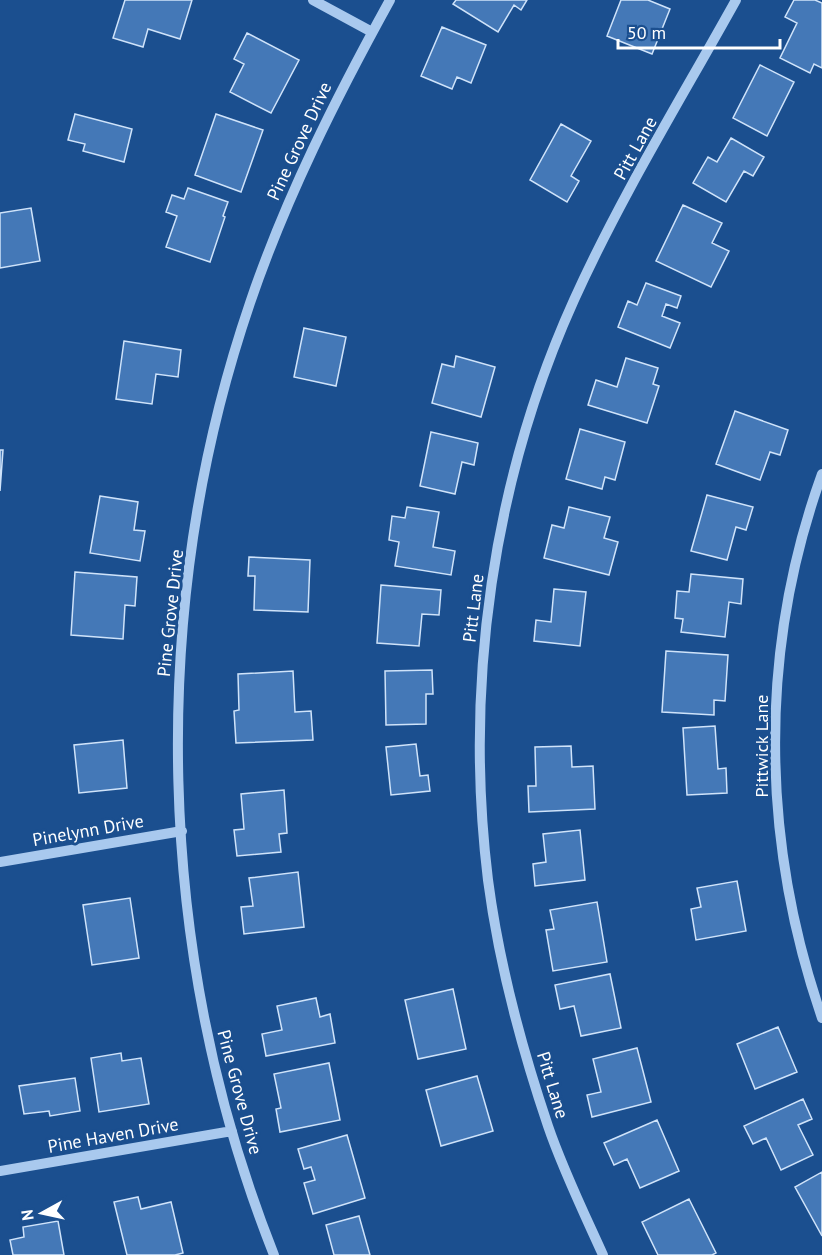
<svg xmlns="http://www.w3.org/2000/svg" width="822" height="1255" viewBox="0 0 822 1255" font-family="'PT Sans',sans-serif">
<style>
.building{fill:#4478b7;stroke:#cfe3fa;stroke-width:1.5}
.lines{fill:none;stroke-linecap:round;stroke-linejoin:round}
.minor{stroke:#a9c9ee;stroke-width:10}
.labels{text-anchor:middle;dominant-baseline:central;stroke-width:6;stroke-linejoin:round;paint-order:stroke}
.street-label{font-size:18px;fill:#fff;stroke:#1b4f8f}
</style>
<rect width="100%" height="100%" fill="#1b4f8f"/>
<path class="building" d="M 125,0 L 192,0 L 180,39 L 148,29 L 143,47 L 113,38 Z
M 456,0 L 527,0 L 521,10 L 514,5 L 498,32 L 453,4 Z
M 621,0 L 648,0 L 670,9 L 652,54 L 607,36 Z
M 794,0 L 815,0 L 822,3 L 822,68 L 814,64 L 810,73 L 780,58 L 797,23 L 785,17 Z
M 442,27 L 486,45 L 471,83 L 457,77 L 452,89 L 421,76 Z
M 247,33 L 299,60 L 271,113 L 230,92 L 244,64 L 234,59 Z
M 760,65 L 794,82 L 767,136 L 733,118 Z
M 75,114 L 132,129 L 124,162 L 83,151 L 85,144 L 68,140 Z
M 216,114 L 263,130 L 241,192 L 195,175 Z
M 561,124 L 591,141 L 571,176 L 579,181 L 567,202 L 530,180 Z
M 731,138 L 764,157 L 753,176 L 744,171 L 726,202 L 693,183 L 708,157 L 717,162 Z
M 188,188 L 228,202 L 223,216 L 225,217 L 210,262 L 166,247 L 177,216 L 166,212 L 172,195 L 184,199 Z
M 683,205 L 722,223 L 712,243 L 729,251 L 711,287 L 656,261 Z
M 31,208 L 40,261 L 0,268 L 0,213 Z
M 646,283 L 681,296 L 677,308 L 666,304 L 662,316 L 680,323 L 670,348 L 618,327 L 628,301 L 637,305 Z
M 304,328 L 346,337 L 336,386 L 294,377 Z
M 124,341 L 181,350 L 178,377 L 156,374 L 152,404 L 116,399 Z
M 456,356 L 495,367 L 481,417 L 432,403 L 442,364 L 454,367 Z
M 626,358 L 658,368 L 653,384 L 659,386 L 647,423 L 588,405 L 596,380 L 617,387 Z
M 735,411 L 788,430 L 780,455 L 770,452 L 760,480 L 716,464 Z
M 580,429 L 625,442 L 615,480 L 605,477 L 602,489 L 566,479 Z
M 431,432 L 478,443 L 474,465 L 462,462 L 455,494 L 420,486 Z
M 0,450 L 3,450 L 0,491 Z
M 707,495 L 753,507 L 746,530 L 736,527 L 727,560 L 691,551 Z
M 100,496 L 138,502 L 134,530 L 145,531 L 140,561 L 90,553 Z
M 407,507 L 439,512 L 433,547 L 455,551 L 451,575 L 395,566 L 399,542 L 389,540 L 392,516 L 405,518 Z
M 569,507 L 610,517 L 604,538 L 618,542 L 609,575 L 544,558 L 552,525 L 564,528 Z
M 249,557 L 310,560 L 308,612 L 254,610 L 255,576 L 248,576 Z
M 75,572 L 137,577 L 135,606 L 125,605 L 123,639 L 71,635 Z
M 691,574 L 743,579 L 741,604 L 729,602 L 725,637 L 681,632 L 683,619 L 675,618 L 677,591 L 689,592 Z
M 381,585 L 441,590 L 439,615 L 422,614 L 419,646 L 377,643 Z
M 554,589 L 586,592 L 580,646 L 534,641 L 536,620 L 551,622 Z
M 666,651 L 728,655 L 725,701 L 714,700 L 714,715 L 662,712 Z
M 432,670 L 433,694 L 426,694 L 426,724 L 386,725 L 385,671 Z
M 293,671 L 295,712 L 311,711 L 313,740 L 236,743 L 234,711 L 239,710 L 238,674 Z
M 715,726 L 718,769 L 726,768 L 727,793 L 687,795 L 683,728 Z
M 123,740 L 127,788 L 79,793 L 74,745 Z
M 416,744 L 420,776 L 428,775 L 430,791 L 391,795 L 386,747 Z
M 571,746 L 572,767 L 593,766 L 595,809 L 529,812 L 528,786 L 536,786 L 535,747 Z
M 284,790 L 287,833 L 279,834 L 281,852 L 237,856 L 234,830 L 244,829 L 241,794 Z
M 580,830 L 585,880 L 535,886 L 533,864 L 546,862 L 543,834 Z
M 298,872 L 304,927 L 244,934 L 241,907 L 253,906 L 249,878 Z
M 737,881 L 746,931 L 696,940 L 691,909 L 701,907 L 697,888 Z
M 130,898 L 139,958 L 92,965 L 83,905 Z
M 597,902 L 607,962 L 553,971 L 546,930 L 554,929 L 550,910 Z
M 610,974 L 621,1028 L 581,1036 L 574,1006 L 560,1009 L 555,985 Z
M 453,989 L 466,1049 L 418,1059 L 405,1000 Z
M 316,998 L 320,1017 L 330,1014 L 335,1043 L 266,1056 L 262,1034 L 282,1030 L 277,1006 Z
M 778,1027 L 797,1072 L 755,1089 L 737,1044 Z
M 637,1048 L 651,1102 L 592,1117 L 587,1095 L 601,1092 L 593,1059 Z
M 121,1053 L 122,1061 L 141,1058 L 149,1104 L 99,1112 L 91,1058 Z
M 329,1063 L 340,1120 L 280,1132 L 276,1109 L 281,1108 L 274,1074 Z
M 477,1076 L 493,1131 L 441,1146 L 426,1090 Z
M 75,1078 L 80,1111 L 50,1116 L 49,1111 L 24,1114 L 19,1086 Z
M 803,1099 L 812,1119 L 798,1125 L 813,1155 L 781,1170 L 766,1138 L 753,1144 L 744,1126 Z
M 657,1120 L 679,1171 L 640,1188 L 627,1159 L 614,1165 L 604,1143 Z
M 347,1135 L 365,1198 L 313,1214 L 304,1183 L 315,1180 L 311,1167 L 304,1169 L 298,1149 Z
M 822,1172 L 822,1236 L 795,1187 Z
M 138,1197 L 141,1209 L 171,1202 L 183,1253 L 175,1255 L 127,1255 L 114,1202 Z
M 689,1199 L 716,1253 L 712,1255 L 658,1255 L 642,1222 Z
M 359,1216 L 370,1255 L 334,1255 L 326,1225 Z
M 58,1221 L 64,1255 L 13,1255 L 10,1240 L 24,1237 L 23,1227 Z"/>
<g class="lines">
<path class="minor" d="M 313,0 L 372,32
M 822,474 C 758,651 761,841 822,1018
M 0,862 L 182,831
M 0,1171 L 232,1131
M 274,1255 C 155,956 146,608 250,303 C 286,197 336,98 390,0
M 603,1255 C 584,1213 563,1170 548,1126 C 521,1046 499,964 488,880 C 464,684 493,479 574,300 C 621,196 681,99 736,0"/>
</g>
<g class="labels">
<g class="street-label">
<text transform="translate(299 141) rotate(-65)">Pine Grove Drive</text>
<text transform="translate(635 148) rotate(-61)">Pitt Lane</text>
<text transform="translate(473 608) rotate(-83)">Pitt Lane</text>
<text transform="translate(170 613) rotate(-84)">Pine Grove Drive</text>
<text transform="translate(761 746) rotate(-90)">Pittwick Lane</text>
<text transform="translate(88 830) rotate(-10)">Pinelynn Drive</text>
<text transform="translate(553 1085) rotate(73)">Pitt Lane</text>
<text transform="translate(240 1092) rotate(75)">Pine Grove Drive</text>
<text transform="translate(113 1135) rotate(-10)">Pine Haven Drive</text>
</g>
</g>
<g transform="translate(42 1213) rotate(262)" stroke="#1b4f8f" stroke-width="4.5" paint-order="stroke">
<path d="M0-4.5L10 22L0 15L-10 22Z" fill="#ffffff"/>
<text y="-9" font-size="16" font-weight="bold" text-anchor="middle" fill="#ffffff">N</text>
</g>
<path d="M618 39v9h162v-9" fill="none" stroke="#ffffff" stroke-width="3"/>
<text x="627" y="39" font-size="18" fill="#ffffff" stroke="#1b4f8f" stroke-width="4.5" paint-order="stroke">50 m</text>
</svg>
